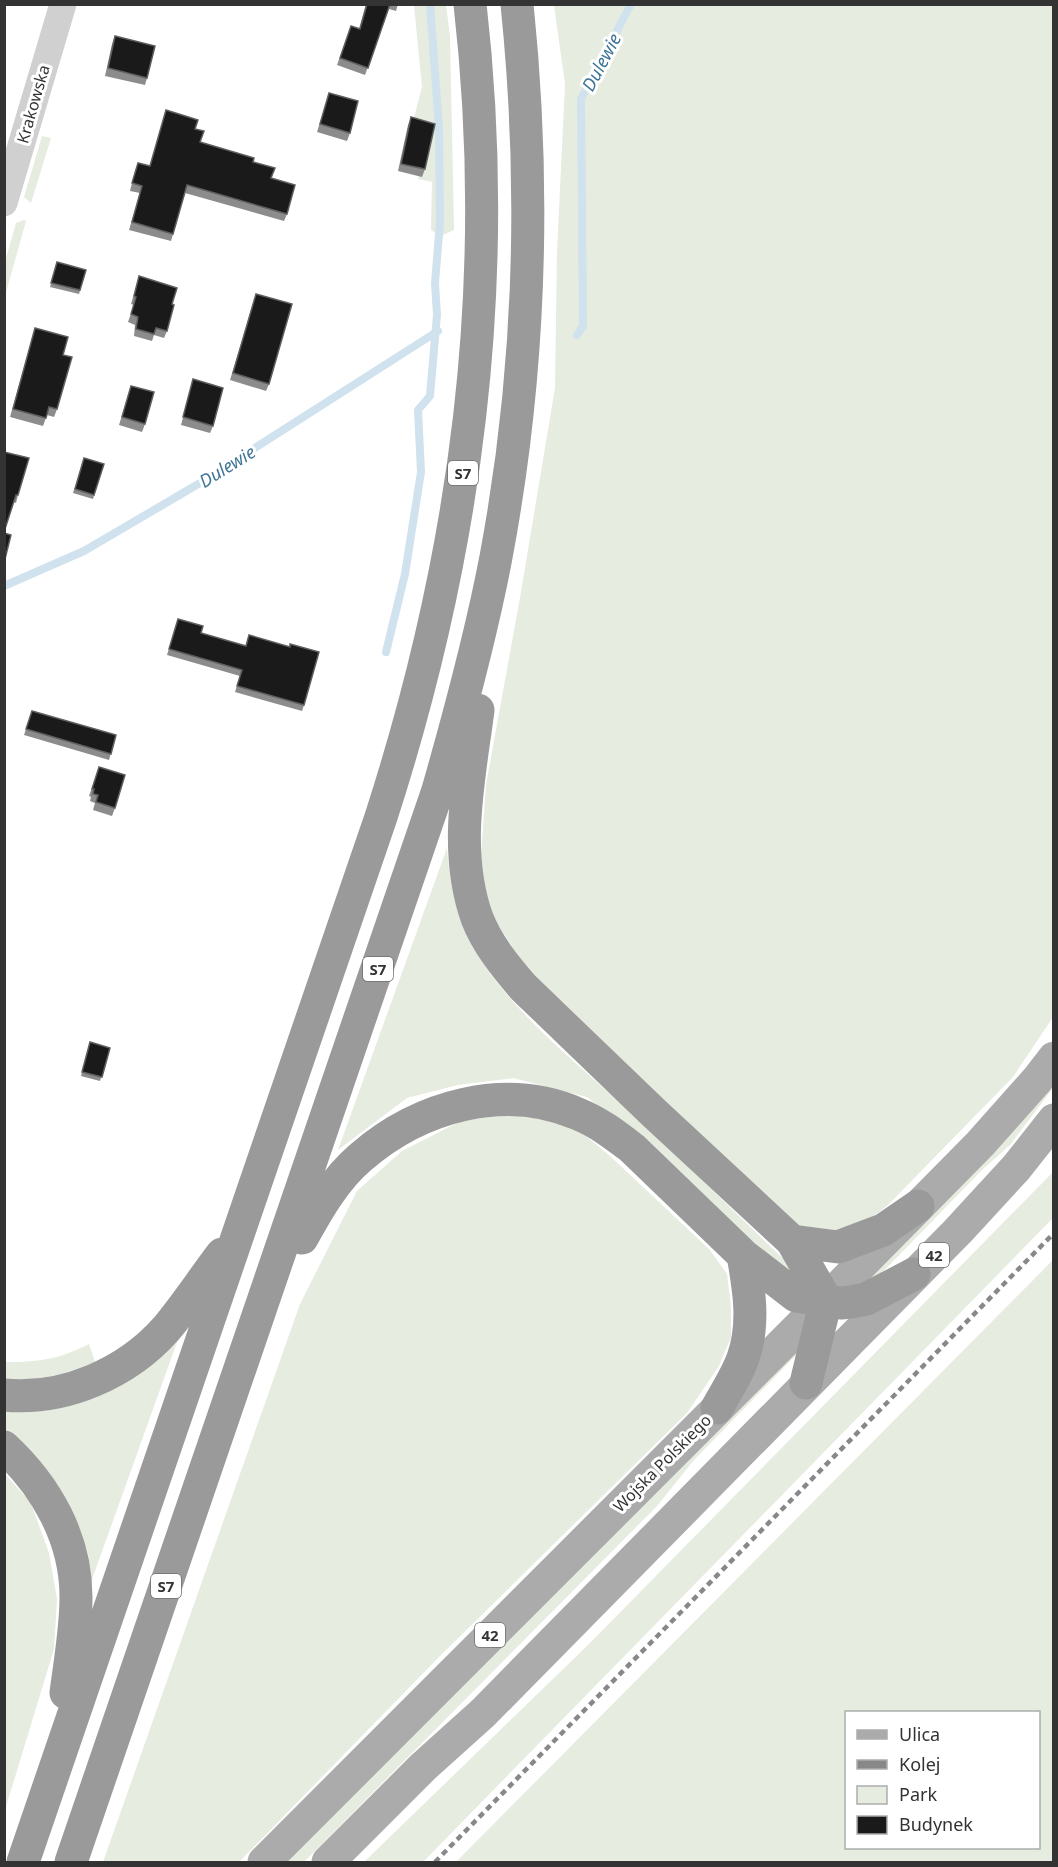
<svg xmlns="http://www.w3.org/2000/svg" width="1058" height="1867" viewBox="0 0 1058 1867" font-family="'Noto Sans',sans-serif">
<style>
.green{fill:#e6ecdf;fill-rule:evenodd}
.lines{fill:none;stroke-linecap:round;stroke-linejoin:round}
.stream{stroke:#cfe2ee;stroke-width:8}
.minor{stroke:#d0d0d0;stroke-width:27}
.major{stroke:#ababab;stroke-width:33}
.highway{stroke:#9a9a9a;stroke-width:33}
.rail{stroke:#888;stroke-width:4.5;stroke-dasharray:6 4.5;stroke-linecap:butt}
.wall{fill:#8c8c8c}
.building{fill:#1a1a1a;stroke:#5f5f5f;stroke-width:1.5}
.labels{text-anchor:middle;dominant-baseline:central;stroke-width:6;stroke-linejoin:round;paint-order:stroke}
.shield{fill:#fff;stroke:#707070;stroke-width:1.5}
.shield-label{font-size:15px;font-weight:bold;fill:#333}
.street-label{font-size:16px;fill:#333;stroke:#fff}
.water-label{font-size:18px;font-style:italic;fill:#3f7597;stroke:#fff}
</style>
<rect width="100%" height="100%" fill="#fff"/>
<path class="green" d="M 414,5 L 446,5 L 450,36 L 454,230 L 441,236 L 431,230 L 432,182 L 418,179 L 430,130 L 412,125 L 422,87 Z
M 554,5 L 1053,5 L 1053,1017 L 1013,1077 L 888,1205 C 868,1222 837,1239 810,1231 C 803,1229 795,1224 789,1221 L 527,970 L 495,920 L 484,892 L 481,856 L 486,785 L 521,592 L 555,388 L 557,252 L 565,84 Z
M 42,136 L 51,138 L 31,203 L 24,197 Z
M 24,220 L 26,221 L 5,296 L 5,262 L 16,223 Z
M 447,848 C 450,885 457,924 478,956 C 517,1016 574,1061 627,1109 C 683,1160 736,1214 791,1266 L 797,1283 L 656,1151 L 587,1097 L 513,1078 L 458,1085 L 407,1098 L 338,1150 Z
M 1053,1072 L 1053,1088 L 1010,1145 L 983,1169 L 871,1284 L 854,1292 Z
M 528,1112 L 571,1124 L 609,1155 L 709,1249 L 727,1274 L 731,1307 L 731,1337 L 719,1366 L 687,1413 L 440,1656 L 239,1862 L 103,1862 L 300,1304 L 357,1191 L 402,1151 L 461,1121 Z
M 1053,1172 L 1053,1218 L 423,1862 L 364,1862 L 589,1644 Z
M 1053,1260 L 1053,1862 L 456,1862 ZM 1038,1712 L 1038,1848 L 846,1848 L 846,1712 Z
M 181,1331 L 90,1585 L 5,1431 L 4,1408 Z
M 806,1336 L 805,1346 L 694,1460 L 657,1506 L 304,1862 L 286,1862 Z
M 89,1344 L 95,1362 C 59,1376 43,1380 5,1380 L 4,1362 C 38,1362 58,1360 89,1344 Z
M 5,1474 L 31,1503 L 49,1553 L 57,1599 L 54,1649 L 5,1810 Z"/>
<g class="lines">
<path class="stream" d="M 577,335 L 583,326 L 581,99 L 631,4
M 4,586 L 84,551 L 200,483 L 438,331
M 386,652 L 405,574 L 421,472 L 418,410 L 430,396 L 437,315 L 435,283 L 440,222 L 439,128 L 430,4"/>
<path class="minor" d="M 4,203 L 63,4"/>
<path class="major" d="M 264,1862 L 826,1300 L 980,1144 L 1037,1080 L 1054,1058
M 328,1862 L 423,1767 L 483,1713 L 958,1231 L 1016,1168 L 1054,1120"/>
<path class="highway" d="M 478,710 C 469,779 453,851 477,918 C 487,944 505,966 523,987 L 654,1113 L 792,1241 L 826,1300 L 806,1383
M 302,1238 C 318,1209 335,1179 361,1157 C 420,1106 505,1082 578,1114 C 598,1122 615,1135 632,1148 L 743,1255 L 796,1296 L 841,1303 L 851,1302 L 866,1299 L 914,1274
M 792,1241 L 838,1247 L 883,1230 L 918,1206
M 4,1395 C 64,1401 127,1373 166,1329 C 186,1305 203,1279 222,1254
M 717,1408 C 726,1392 737,1375 743,1358 C 755,1324 749,1289 743,1255
M 4,1447 C 46,1486 76,1538 76,1597 C 76,1629 70,1662 66,1693
M 23,1862 L 381,817 C 467,551 502,283 470,4
M 71,1862 L 438,790 C 460,713 481,636 496,557 C 530,376 536,188 517,4"/>
<path class="rail" d="M 435,1862 L 1054,1233"/>
</g>
<path class="wall" d="M 366,4 L 398,4 L 396,11 L 389,9 L 365,75 L 337,65 L 351,26 L 359,29 Z
M 115,36 L 147,78 L 145,85 L 105,76 L 112,44 Z
M 329,93 L 350,133 L 347,141 L 317,132 Z
M 166,110 L 195,129 L 200,142 L 253,162 L 271,178 L 287,214 L 284,221 L 185,193 L 171,241 L 129,230 L 140,193 L 130,191 L 135,171 L 138,163 L 150,166 Z
M 411,117 L 425,169 L 422,177 L 398,171 L 408,125 Z
M 57,262 L 86,270 L 79,294 L 50,287 Z
M 139,276 L 172,304 L 167,331 L 164,338 L 154,335 L 152,341 L 134,336 L 135,325 L 128,322 L 134,305 L 131,304 Z
M 256,294 L 269,384 L 266,391 L 230,380 Z
M 35,328 L 63,355 L 57,409 L 54,417 L 47,415 L 43,426 L 10,417 Z
M 193,379 L 213,426 L 210,433 L 181,425 Z
M 131,386 L 145,424 L 142,432 L 119,425 Z
M 4,452 L 18,495 L 16,503 L 13,502 Z
M 84,458 L 104,464 L 93,499 L 73,493 Z
M 178,619 L 201,633 L 304,705 L 302,711 L 235,692 L 240,676 L 167,655 Z
M 32,711 L 116,735 L 109,760 L 24,735 Z
M 99,767 L 115,808 L 112,816 L 93,810 L 95,803 L 90,801 L 91,797 L 89,796 Z
M 90,1042 L 110,1048 L 100,1081 L 81,1076 Z"/>
<path class="building" d="M 367,4 L 390,4 L 368,68 L 340,58 L 351,26 L 360,29 Z
M 115,36 L 155,46 L 147,78 L 108,68 Z
M 329,93 L 358,101 L 350,133 L 320,124 Z
M 166,110 L 198,120 L 195,129 L 204,131 L 200,142 L 254,158 L 253,162 L 275,168 L 271,178 L 295,185 L 287,214 L 187,185 L 173,234 L 132,222 L 142,186 L 132,183 L 138,163 L 150,166 Z
M 411,117 L 435,124 L 425,169 L 401,164 Z
M 57,262 L 86,270 L 80,290 L 51,283 Z
M 139,276 L 177,288 L 172,304 L 174,305 L 167,331 L 156,328 L 154,334 L 136,329 L 138,317 L 131,314 L 136,297 L 134,296 Z
M 256,294 L 292,304 L 269,384 L 233,373 Z
M 35,328 L 68,337 L 63,355 L 72,357 L 57,409 L 49,407 L 46,418 L 13,409 Z
M 193,379 L 223,388 L 213,426 L 183,417 Z
M 131,386 L 154,392 L 145,424 L 122,417 Z
M 4,452 L 29,458 L 18,495 L 16,495 L 4,532 Z
M 84,458 L 104,464 L 94,495 L 75,489 Z
M 4,533 L 11,535 L 5,559 L 4,559 Z
M 178,619 L 203,626 L 201,633 L 246,646 L 249,635 L 290,647 L 290,644 L 319,652 L 304,705 L 237,686 L 242,670 L 169,649 Z
M 32,711 L 116,735 L 111,754 L 26,729 Z
M 99,767 L 125,775 L 115,808 L 96,802 L 98,795 L 93,794 L 94,789 L 92,789 Z
M 90,1042 L 110,1048 L 102,1077 L 82,1072 Z"/>
<g class="labels">
<g class="shield">
<rect x="448" y="461" width="30" height="24" rx="4.5"/>
<rect x="363" y="957" width="30" height="24" rx="4.5"/>
<rect x="919" y="1243" width="30" height="24" rx="4.5"/>
<rect x="151" y="1574" width="30" height="24" rx="4.5"/>
<rect x="475" y="1623" width="30" height="24" rx="4.5"/>
</g>
<g class="shield-label">
<text x="463" y="473">S7</text>
<text x="378" y="969">S7</text>
<text x="934" y="1255">42</text>
<text x="166" y="1586">S7</text>
<text x="490" y="1635">42</text>
</g>
<g class="street-label">
<text transform="translate(33 104) rotate(-74)">Krakowska</text>
<text transform="translate(662 1463) rotate(-45)">Wojska Polskiego</text>
</g>
<g class="water-label">
<text transform="translate(601 62) rotate(-62)">Dulewie</text>
<text transform="translate(227 466) rotate(-32)">Dulewie</text>
</g>
</g>
<rect width="1058" height="1867" fill="none" stroke="#333333" stroke-width="12"/>
<rect x="845" y="1711" width="195" height="138" fill="#ffffff" stroke="#adadad" stroke-width="1.5"/>
<rect x="857" y="1730" width="30" height="9" fill="#ababab" stroke="#adadad" stroke-width="1.5"/>
<text x="899" y="1741" font-size="18" fill="#333333">Ulica</text>
<rect x="857" y="1760" width="30" height="9" fill="#888888" stroke="#adadad" stroke-width="1.5"/>
<text x="899" y="1771" font-size="18" fill="#333333">Kolej</text>
<rect x="857" y="1786" width="30" height="18" fill="#e6ecdf" stroke="#adadad" stroke-width="1.5"/>
<text x="899" y="1801" font-size="18" fill="#333333">Park</text>
<rect x="857" y="1816" width="30" height="18" fill="#1a1a1a" stroke="#adadad" stroke-width="1.5"/>
<text x="899" y="1831" font-size="18" fill="#333333">Budynek</text>
</svg>
